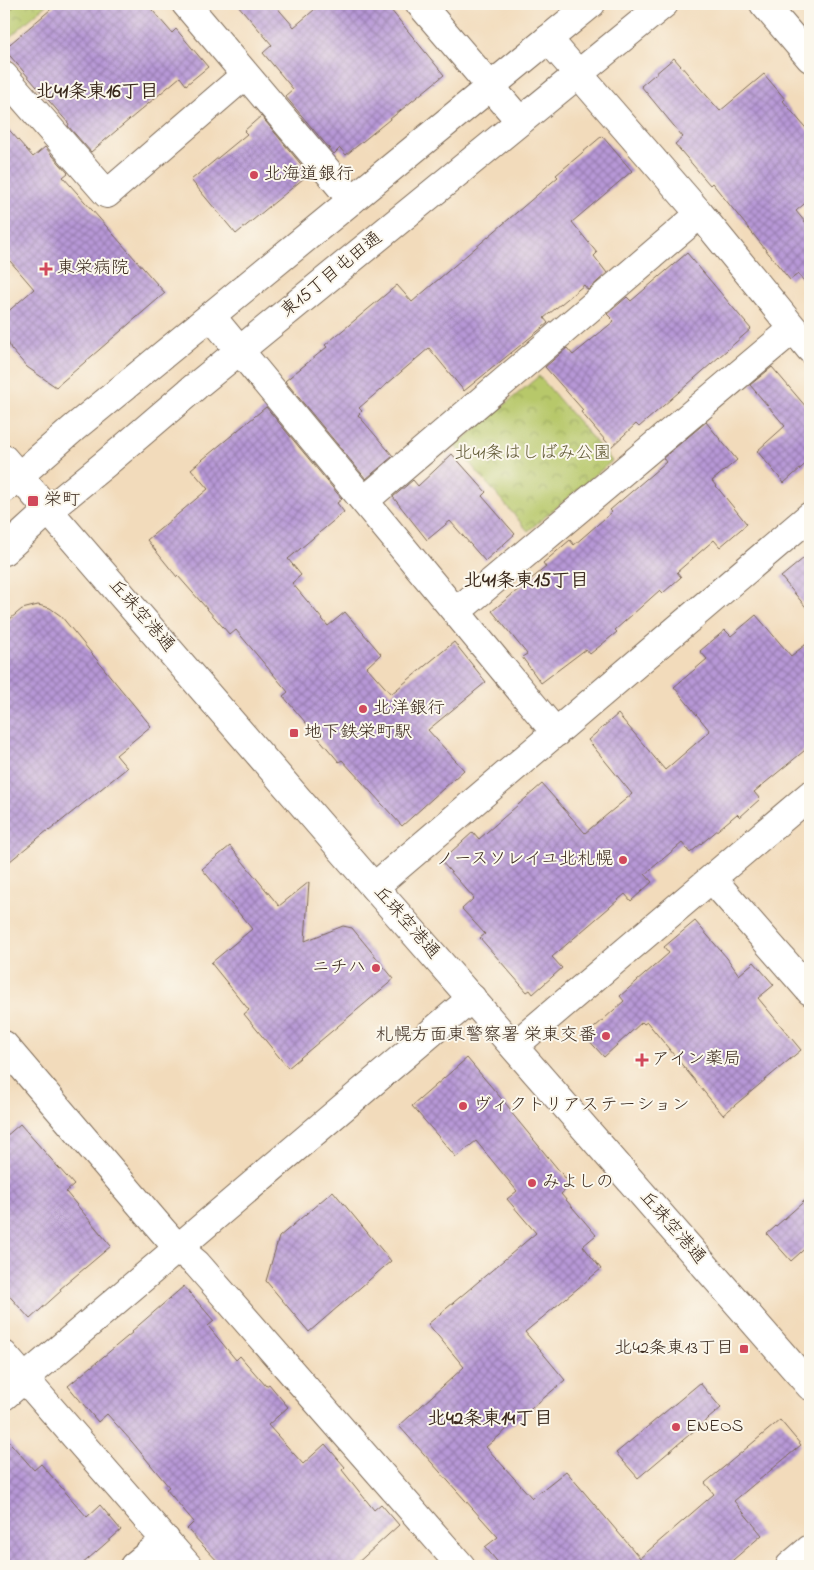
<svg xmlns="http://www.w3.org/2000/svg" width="814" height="1570" viewBox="0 0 814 1570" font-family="'Indie Flower','Klee One',sans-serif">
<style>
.park{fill:url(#park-crowns);stroke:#797944}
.building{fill:url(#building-cross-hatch)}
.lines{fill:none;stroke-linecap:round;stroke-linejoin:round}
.minor-casing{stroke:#7b6855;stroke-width:30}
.tertiary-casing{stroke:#7b6855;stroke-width:30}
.secondary-casing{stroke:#7b6855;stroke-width:30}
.path{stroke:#7b6855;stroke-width:3;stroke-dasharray:1 4;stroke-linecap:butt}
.minor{stroke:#fff;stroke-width:28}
.tertiary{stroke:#fff;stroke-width:28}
.secondary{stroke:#fff;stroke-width:28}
.poi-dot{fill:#d1495b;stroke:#fbf7ec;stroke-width:2}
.labels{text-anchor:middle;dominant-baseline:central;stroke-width:4;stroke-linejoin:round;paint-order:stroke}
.poi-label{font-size:18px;fill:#3b2a1e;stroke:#fbf7ec;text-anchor:start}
.street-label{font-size:18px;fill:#3b2a1e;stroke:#fbf7ec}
.park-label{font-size:18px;fill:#605935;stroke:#fbf7ec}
.neighbourhood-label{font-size:19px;font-weight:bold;fill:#3b2a1e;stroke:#fbf7ec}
</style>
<defs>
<pattern id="park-crowns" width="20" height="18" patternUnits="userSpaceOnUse" patternTransform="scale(1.25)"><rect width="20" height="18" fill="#b7c86b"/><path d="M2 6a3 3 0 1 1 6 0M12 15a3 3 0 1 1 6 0" fill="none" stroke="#96a357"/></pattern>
<pattern id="building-cross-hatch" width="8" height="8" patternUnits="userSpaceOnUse" patternTransform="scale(1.25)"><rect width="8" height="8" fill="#b798d7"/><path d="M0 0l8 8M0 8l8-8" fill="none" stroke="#967cae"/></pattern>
</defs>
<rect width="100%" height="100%" fill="#fbf7ec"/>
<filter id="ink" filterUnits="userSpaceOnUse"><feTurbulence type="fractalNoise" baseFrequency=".02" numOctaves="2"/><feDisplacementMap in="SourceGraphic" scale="10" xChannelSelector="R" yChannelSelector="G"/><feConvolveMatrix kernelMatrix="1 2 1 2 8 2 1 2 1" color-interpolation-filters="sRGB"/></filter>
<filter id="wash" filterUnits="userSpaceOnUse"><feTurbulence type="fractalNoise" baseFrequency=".0096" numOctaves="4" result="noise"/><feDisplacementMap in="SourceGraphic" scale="20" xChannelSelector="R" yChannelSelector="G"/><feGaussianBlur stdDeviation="1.12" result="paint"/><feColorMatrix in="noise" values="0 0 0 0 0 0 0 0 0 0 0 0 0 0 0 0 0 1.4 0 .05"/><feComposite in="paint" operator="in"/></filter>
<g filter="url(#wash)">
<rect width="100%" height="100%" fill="#f2dbbb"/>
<path class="park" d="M 4,4 L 47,4 L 4,42 Z
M 539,376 L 612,461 L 528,531 L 455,446 Z"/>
<g id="blocks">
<path class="building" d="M 57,4 L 147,4 L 172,33 L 176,29 L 208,67 L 186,85 L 180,77 L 91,152 L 68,126 L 69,124 L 4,49 Z
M 237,4 L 274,4 L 294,27 L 321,4 L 386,4 L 444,75 L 346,155 L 340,148 L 334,154 L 285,96 L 293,89 L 263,53 L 272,45 Z
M 674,58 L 720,111 L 764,74 L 785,99 L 783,101 L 810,133 L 810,199 L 796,211 L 810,228 L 810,288 L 798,274 L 790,280 L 712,183 L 710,185 L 675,144 L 683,137 L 641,86 Z
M 261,116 L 309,174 L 236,234 L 191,180 L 247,134 L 244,131 Z
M 4,124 L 33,157 L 45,147 L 68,173 L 63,177 L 165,293 L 56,387 L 27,367 L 11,349 L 4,331 L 4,315 L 34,289 L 4,254 Z
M 602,136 L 632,171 L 572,222 L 597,253 L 594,256 L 607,273 L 588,290 L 584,285 L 544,318 L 548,323 L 464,391 L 429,348 L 359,408 L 362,411 L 358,415 L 393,456 L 366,479 L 285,381 L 327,347 L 325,345 L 397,285 L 412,302 L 558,177 L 556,175 Z
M 687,253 L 751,329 L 639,427 L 636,424 L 611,447 L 581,412 L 583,410 L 545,367 L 567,348 L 573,355 L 614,321 L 607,314 L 627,297 L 631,301 Z
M 772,367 L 807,408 L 810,405 L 810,460 L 784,483 L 757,451 L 785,426 L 750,385 Z
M 266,407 L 342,499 L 337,503 L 344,512 L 288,559 L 301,575 L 292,583 L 328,626 L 345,612 L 381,654 L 367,667 L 391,694 L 454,642 L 486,682 L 428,730 L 464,770 L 402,826 L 342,760 L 339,762 L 283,696 L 288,692 L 236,630 L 230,635 L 178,576 L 177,577 L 147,540 L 208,489 L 191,469 Z
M 706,422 L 737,460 L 712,481 L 747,524 L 720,547 L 714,540 L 677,572 L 681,577 L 663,593 L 660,590 L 615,630 L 617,632 L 590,654 L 586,649 L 541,683 L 522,657 L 527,654 L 492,611 L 546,567 L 543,563 L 570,540 L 574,545 L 612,512 L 610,510 L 666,462 L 663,458 Z
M 452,454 L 486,492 L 482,496 L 515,534 L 485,561 L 450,521 L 427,540 L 393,497 L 413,480 L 418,486 Z
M 810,553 L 810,612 L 781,577 Z
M 38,605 L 50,608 L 61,616 L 151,726 L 116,755 L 127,768 L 49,831 L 48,830 L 4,866 L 4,624 L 22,609 Z
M 756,615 L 791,656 L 810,641 L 810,746 L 754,792 L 760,799 L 740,817 L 737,814 L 690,853 L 682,843 L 645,874 L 652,882 L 631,901 L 625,894 L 552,957 L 562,968 L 533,994 L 530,990 L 527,992 L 480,938 L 485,934 L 462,909 L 474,898 L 441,861 L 473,832 L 479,839 L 542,784 L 585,833 L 632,794 L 588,740 L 618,714 L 665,770 L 710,731 L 674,687 L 707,659 L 700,651 L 725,630 L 731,636 Z
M 230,846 L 279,906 L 309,882 L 305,941 L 343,926 L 352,928 L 394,979 L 288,1068 L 244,1014 L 249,1010 L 211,963 L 252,929 L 202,869 Z
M 695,921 L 727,958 L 739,975 L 754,962 L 774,985 L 758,998 L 801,1050 L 723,1115 L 647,1022 L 644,1024 L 642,1022 L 604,1057 L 585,1036 L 624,1001 L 620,996 L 669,953 L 664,947 Z
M 467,1058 L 511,1110 L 510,1111 L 571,1185 L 561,1194 L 596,1235 L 583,1246 L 601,1269 L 525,1332 L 565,1380 L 486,1447 L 532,1498 L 566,1471 L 640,1558 L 714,1494 L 705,1483 L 780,1420 L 801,1445 L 734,1501 L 762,1535 L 726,1566 L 501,1566 L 485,1547 L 498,1537 L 399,1426 L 464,1367 L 428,1324 L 536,1233 L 507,1199 L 517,1191 L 476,1141 L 456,1157 L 412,1106 Z
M 20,1124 L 74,1185 L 66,1192 L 111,1246 L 60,1289 L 61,1291 L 30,1319 L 4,1290 L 4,1138 Z
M 333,1191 L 391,1261 L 309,1332 L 266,1281 L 279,1237 Z
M 810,1196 L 810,1244 L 791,1261 L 767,1234 Z
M 184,1286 L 214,1321 L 208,1326 L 236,1360 L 240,1356 L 266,1386 L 269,1384 L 288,1407 L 268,1425 L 303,1464 L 325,1444 L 345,1467 L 342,1470 L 374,1510 L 381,1504 L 399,1525 L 354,1566 L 222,1566 L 187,1529 L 194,1522 L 166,1489 L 169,1487 L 132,1442 L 107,1414 L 98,1422 L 68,1386 L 133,1332 L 132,1331 Z
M 700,1383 L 721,1408 L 638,1478 L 616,1453 Z
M 4,1436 L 34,1470 L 41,1464 L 87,1517 L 100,1505 L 121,1530 L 80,1566 L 4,1566 Z"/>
</g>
</g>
<g filter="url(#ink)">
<use href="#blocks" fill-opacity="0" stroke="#7b6855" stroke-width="1"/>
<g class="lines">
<defs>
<path id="minor" d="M 186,4 L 352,200
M 420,4 L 520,121
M 764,4 L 810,58
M 548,39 L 700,214 L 810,349
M 4,76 L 107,194 L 245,75
M 211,316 L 556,733
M 364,501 L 700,214
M 456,612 L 793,329
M 712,879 L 810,991
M 374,887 L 810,516
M 4,1045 L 162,1230 L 178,1248 L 197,1264 L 461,1566
M 514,1046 L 810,795
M 4,1355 L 188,1566
M 4,1396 L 472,998
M 134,1566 L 166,1540
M 790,1566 L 810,1549"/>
<path id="tertiary" d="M 4,489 L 74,428 L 591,4
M 4,551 L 49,510 L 105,464 L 196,386 L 664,4"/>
<path id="secondary" d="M 4,459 L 374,887 L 810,1386"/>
</defs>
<use href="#minor" class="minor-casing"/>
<use href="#tertiary" class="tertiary-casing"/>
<use href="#secondary" class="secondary-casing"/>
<path class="path" d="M 4,15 L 14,4"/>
<use href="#minor" class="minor"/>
<use href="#tertiary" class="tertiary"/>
<use href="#secondary" class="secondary"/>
</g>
</g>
<g class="poi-dot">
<circle cx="254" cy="175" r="5"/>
<path d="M43.5 261.5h5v5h5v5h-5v5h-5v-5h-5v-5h5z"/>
<rect x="27" y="495" width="12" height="12" rx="2.5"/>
<circle cx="363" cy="709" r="5"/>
<rect x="289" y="728" width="10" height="10" rx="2.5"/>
<circle cx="623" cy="860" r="5"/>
<circle cx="376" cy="968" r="5"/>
<circle cx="606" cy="1036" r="5"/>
<path d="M639.5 1052.5h5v5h5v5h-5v5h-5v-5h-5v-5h5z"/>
<circle cx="463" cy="1106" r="5"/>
<circle cx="532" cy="1183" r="5"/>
<rect x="739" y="1344" width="10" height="10" rx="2.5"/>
<circle cx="676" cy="1427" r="5"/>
</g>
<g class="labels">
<g class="poi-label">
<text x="264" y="175">北海道銀行</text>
<text x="57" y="269">東栄病院</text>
<text x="44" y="501">栄町</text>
<text x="373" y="709">北洋銀行</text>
<text x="304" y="733">地下鉄栄町駅</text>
<text x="613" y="860" text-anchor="end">ノースソレイユ北札幌</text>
<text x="366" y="968" text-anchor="end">ニチハ</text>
<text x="596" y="1036" text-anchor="end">札幌方面東警察署 栄東交番</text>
<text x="652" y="1060">アイン薬局</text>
<text x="473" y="1106">ヴィクトリアステーション</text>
<text x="542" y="1183">みよしの</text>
<text x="734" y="1349" text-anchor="end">北42条東13丁目</text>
<text x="686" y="1427">ENEOS</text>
</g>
<g class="street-label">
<text transform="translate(332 275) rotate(-39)">東15丁目屯田通</text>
<text transform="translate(141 616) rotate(49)">丘珠空港通</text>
<text transform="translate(406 923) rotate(49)">丘珠空港通</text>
<text transform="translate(672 1228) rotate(49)">丘珠空港通</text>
</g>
<g class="park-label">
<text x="533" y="454">北41条はしばみ公園</text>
</g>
<g class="neighbourhood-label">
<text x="97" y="92">北41条東16丁目</text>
<text x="526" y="581">北41条東15丁目</text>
<text x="490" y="1419">北42条東14丁目</text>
</g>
</g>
<rect width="814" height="1570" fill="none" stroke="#fbf7ec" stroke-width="20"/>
</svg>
